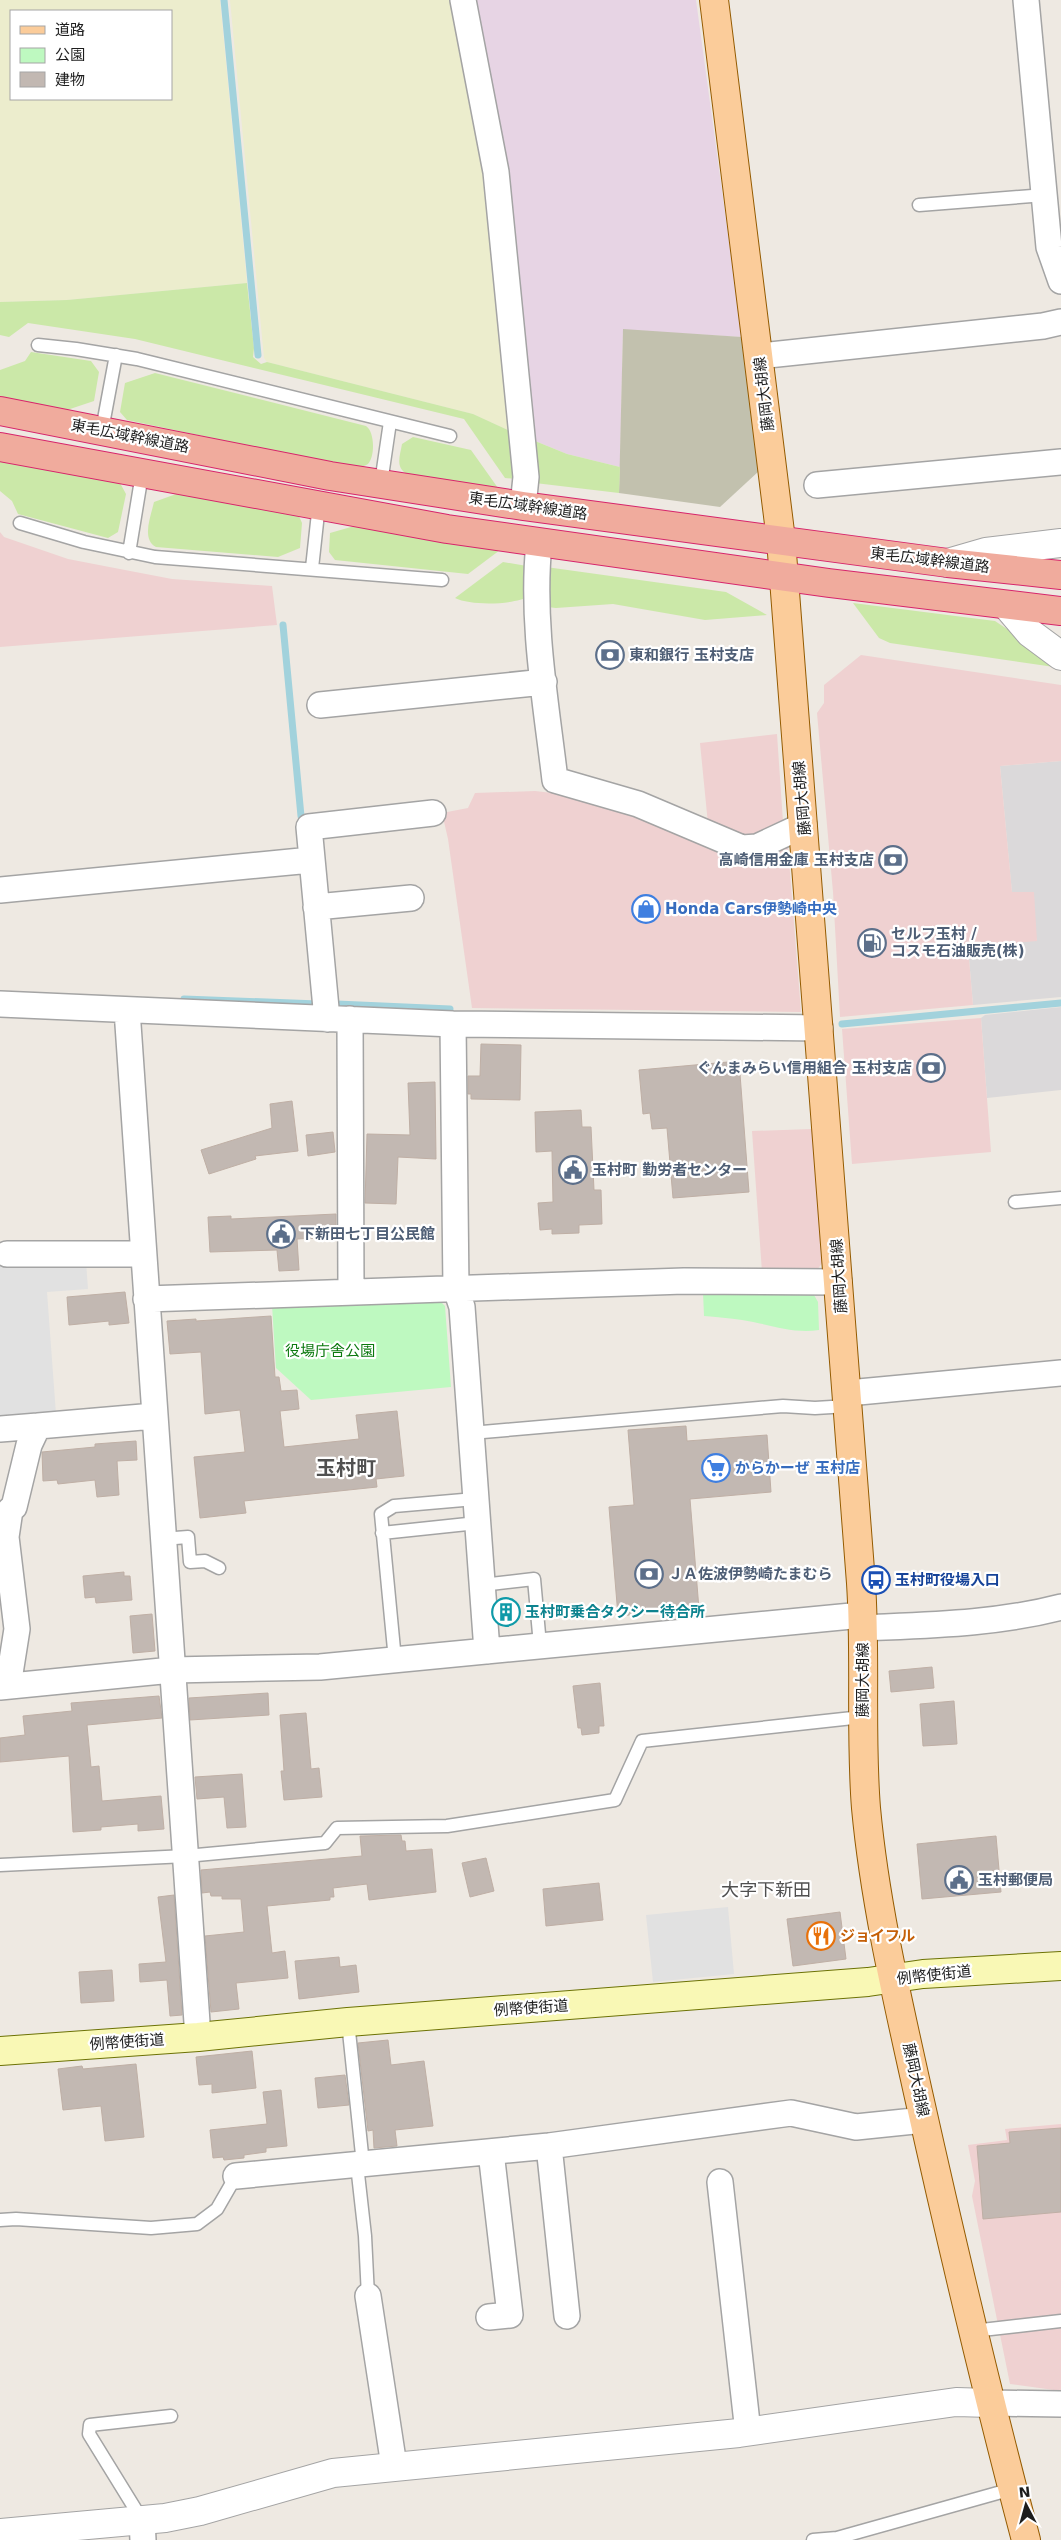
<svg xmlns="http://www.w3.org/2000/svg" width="1061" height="2540" viewBox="0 0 1061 2540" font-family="'DejaVu Sans','Noto Sans JP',sans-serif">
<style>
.residential{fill:#dbd9da}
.commercial{fill:#efd1d1}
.industrial{fill:#e7d4e4}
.construction{fill:#c2c1ae}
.farmland{fill:#ecedcd;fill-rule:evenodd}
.grass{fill:#cbe8a8}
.park{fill:#bef9c0}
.parking{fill:#e1e1e1}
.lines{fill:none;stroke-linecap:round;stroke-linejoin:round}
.stream{stroke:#a2d2dc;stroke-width:7}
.building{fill:#c2b8b2;stroke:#bfafa5}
.service-casing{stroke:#a4a4a4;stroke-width:15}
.minor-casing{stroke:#a4a4a4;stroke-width:28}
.tertiary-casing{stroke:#a4a4a4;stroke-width:30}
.secondary-casing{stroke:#6c7205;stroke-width:30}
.primary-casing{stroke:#945b01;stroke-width:30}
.trunk-casing{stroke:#d6256b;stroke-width:30}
.service{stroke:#fff;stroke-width:12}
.minor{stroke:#fff;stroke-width:25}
.tertiary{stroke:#fff;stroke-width:28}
.secondary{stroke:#f9f8b5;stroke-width:28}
.primary{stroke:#fbcc9a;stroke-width:28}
.trunk{stroke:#f0ab9d;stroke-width:28}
.labels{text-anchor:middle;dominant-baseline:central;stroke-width:4.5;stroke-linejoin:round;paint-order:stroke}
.street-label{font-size:15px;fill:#1d1d1d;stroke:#fff}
.service-label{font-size:15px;font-weight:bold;fill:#4e5e75;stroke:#fff;text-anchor:start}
.shop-label{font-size:15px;font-weight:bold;fill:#366cbe;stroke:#fff;text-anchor:start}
.park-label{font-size:15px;fill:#0c790f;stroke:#fff}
.transit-label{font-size:15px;font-weight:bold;fill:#164399;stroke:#fff;text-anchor:start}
.culture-label{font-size:15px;font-weight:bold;fill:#0d838f;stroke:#fff;text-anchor:start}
.food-label{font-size:15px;font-weight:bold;fill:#c56008;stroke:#fff;text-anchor:start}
.quarter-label{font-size:18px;fill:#505050;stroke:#fff}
.district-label{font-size:20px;font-weight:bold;fill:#505050;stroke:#fff}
</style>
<rect width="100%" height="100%" fill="#eee9e2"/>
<path class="residential" d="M 1061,761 L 1061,997 L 973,1005 L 968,947 L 1037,940 L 1012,893 L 1000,766 Z
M 1061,1007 L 1061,1090 L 987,1098 L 981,1018 L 985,1015 Z"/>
<path class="commercial" d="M 0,532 L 4,537 L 68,559 L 125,570 L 172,579 L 272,586 L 277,625 L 0,647 Z
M 861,655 L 1061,685 L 1061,761 L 1000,766 L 1012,892 L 1034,892 L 1037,941 L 968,947 L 973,1005 L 840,1017 L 833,892 L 817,713 L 824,703 L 824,685 Z
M 777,734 L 783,822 L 760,838 L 740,839 L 708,824 L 700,743 Z
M 535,791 L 596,798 L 652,815 L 720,852 L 742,857 L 763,858 L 788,847 L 801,1012 L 472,1008 L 448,839 L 442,813 L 468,808 L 475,793 Z
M 981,1018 L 991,1152 L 852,1164 L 842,1029 Z
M 812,1129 L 823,1262 L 817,1270 L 762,1272 L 752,1131 Z
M 1061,2124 L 1061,2391 L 1010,2384 L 972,2196 L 975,2181 L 968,2145 L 1007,2140 L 1005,2129 Z"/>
<path class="industrial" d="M 475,0 L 696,0 L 742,337 L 623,330 L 620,467 L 567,454 L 535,441 Z"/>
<path class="construction" d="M 623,329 L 742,337 L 759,471 L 720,507 L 619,493 Z"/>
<path class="farmland" d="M 0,0 L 220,0 L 247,283 L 67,300 L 0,302 ZM 11,11 L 171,11 L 171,99 L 11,99 Z
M 230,0 L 456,0 L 490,182 L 510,431 L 473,414 L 267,362 L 264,358 Z"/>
<path class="grass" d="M 247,283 L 254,348 L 253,357 L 261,364 L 267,362 L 473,414 L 510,431 L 510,443 L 514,443 L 518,479 L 505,478 L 464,419 L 135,339 L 28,323 L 9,337 L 0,335 L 0,302 L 67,300 Z
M 31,352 L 91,361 L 99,372 L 94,401 L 67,410 L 0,397 L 0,370 L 25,361 Z
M 155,373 L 366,426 C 375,432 375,457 368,464 C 360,470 344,465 335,464 L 127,420 L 120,412 L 125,383 Z
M 413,437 L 471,450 L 498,488 L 407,474 C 395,467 400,456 402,444 Z
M 535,441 L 567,454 L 620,467 L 619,493 L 535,483 Z
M 0,460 L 120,483 L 126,494 L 118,532 L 108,538 L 18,514 L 12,501 L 0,491 Z
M 179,493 L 298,514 L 302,523 L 300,548 L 278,557 L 156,547 C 141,539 151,516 154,502 Z
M 358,525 L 500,550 L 468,574 L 335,560 L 329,552 L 330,533 Z
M 503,562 L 527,566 L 530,596 C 514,605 471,606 455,598 Z
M 546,567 L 726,592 L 767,615 L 705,620 L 613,604 L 556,608 L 547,607 Z
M 853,603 L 995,621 L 1007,629 L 1010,627 L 1061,668 L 890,643 L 879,638 Z"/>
<path class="park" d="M 703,1292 L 814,1295 L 818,1302 L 819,1330 C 792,1334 769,1324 742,1320 C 730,1318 716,1317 704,1316 Z
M 439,1300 L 445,1306 L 451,1387 L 311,1400 L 276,1368 L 272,1305 Z"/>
<path class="parking" d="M 0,1261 L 86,1261 L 88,1289 L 47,1292 L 56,1414 L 0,1420 Z
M 728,1907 L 734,1974 L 653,1982 L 646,1915 Z"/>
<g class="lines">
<path class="stream" d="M 224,0 L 258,355
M 283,625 L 301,816
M 184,999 L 318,1004 L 318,1001
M 337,1004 L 450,1009
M 842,1024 L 1061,1003"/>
</g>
<path class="building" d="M 481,1044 L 521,1045 L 520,1100 L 471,1099 L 471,1094 L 468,1094 L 468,1076 L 480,1076 Z
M 739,1061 L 749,1192 L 673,1198 L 667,1128 L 652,1129 L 650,1113 L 643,1114 L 639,1070 Z
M 435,1082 L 436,1159 L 398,1157 L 396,1204 L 365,1203 L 367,1134 L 410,1135 L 408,1083 Z
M 292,1101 L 298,1151 L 255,1156 L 256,1159 L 209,1174 L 201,1150 L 272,1128 L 270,1104 Z
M 581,1110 L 582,1127 L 591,1127 L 594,1190 L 601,1190 L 602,1224 L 579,1225 L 579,1233 L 552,1234 L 552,1229 L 540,1230 L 538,1203 L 553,1202 L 552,1151 L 536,1152 L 535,1112 Z
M 333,1132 L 335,1152 L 308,1156 L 306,1135 Z
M 336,1214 L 336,1237 L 297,1239 L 299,1270 L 279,1271 L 277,1250 L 210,1252 L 208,1217 L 231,1216 L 231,1219 Z
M 125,1292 L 129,1323 L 109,1325 L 109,1321 L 69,1325 L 67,1297 Z
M 271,1316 L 275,1377 L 279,1377 L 281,1391 L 297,1390 L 299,1409 L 280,1411 L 284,1447 L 359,1439 L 356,1415 L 397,1411 L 404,1476 L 376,1479 L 377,1487 L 244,1501 L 246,1513 L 200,1518 L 194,1457 L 245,1452 L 240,1410 L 205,1414 L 201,1352 L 170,1354 L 167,1321 L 196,1319 L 196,1321 Z
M 686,1426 L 687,1441 L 767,1435 L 771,1492 L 690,1499 L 699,1609 L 618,1616 L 609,1507 L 634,1505 L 628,1430 Z
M 136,1441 L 137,1460 L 117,1461 L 119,1495 L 97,1497 L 95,1480 L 58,1484 L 57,1480 L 43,1481 L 42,1452 L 95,1447 L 95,1444 Z
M 124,1572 L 124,1576 L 130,1576 L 132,1600 L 96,1603 L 95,1597 L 85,1598 L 83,1576 Z
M 152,1614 L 155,1651 L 133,1653 L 130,1616 Z
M 932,1667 L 934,1688 L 891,1692 L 889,1671 Z
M 600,1683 L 604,1726 L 599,1726 L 599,1733 L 582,1735 L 581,1728 L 578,1728 L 573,1686 Z
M 268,1693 L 269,1715 L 190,1720 L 189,1698 Z
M 159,1696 L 162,1718 L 87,1725 L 91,1767 L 99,1766 L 102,1801 L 161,1796 L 164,1829 L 138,1831 L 138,1824 L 101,1827 L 101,1830 L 73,1832 L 69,1756 L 0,1762 L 0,1738 L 25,1735 L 23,1716 L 72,1711 L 71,1703 Z
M 954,1701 L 957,1744 L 923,1746 L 920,1704 Z
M 306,1713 L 311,1769 L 319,1768 L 322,1797 L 284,1800 L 281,1771 L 284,1771 L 280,1715 Z
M 242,1774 L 246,1827 L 227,1828 L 224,1797 L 197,1799 L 195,1777 Z
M 401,1835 L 402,1841 L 405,1841 L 406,1851 L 432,1849 L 436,1892 L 369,1900 L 367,1884 L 333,1888 L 334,1897 L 330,1897 L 330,1900 L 267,1906 L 272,1953 L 285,1951 L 288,1978 L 236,1983 L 239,2009 L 211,2012 L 205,1936 L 244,1932 L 241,1899 L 222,1899 L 222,1896 L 211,1896 L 210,1892 L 202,1893 L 201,1870 L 362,1856 L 360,1836 Z
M 996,1836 L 1001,1892 L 922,1899 L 917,1844 Z
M 486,1858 L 494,1891 L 470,1897 L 462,1863 Z
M 599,1883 L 603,1920 L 546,1926 L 543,1889 Z
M 174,1895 L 182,2015 L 170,2016 L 167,1980 L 140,1982 L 139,1964 L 166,1962 L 158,1897 Z
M 840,1912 L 846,1959 L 793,1966 L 787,1919 Z
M 339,1957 L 340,1967 L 356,1965 L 359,1992 L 299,1999 L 295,1961 Z
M 112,1970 L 114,2001 L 81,2003 L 79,1972 Z
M 388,2040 L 391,2065 L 424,2061 L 433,2126 L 395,2130 L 397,2146 L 374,2148 L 373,2130 L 368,2131 L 358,2043 Z
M 252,2051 L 256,2088 L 212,2093 L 212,2084 L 199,2085 L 196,2057 Z
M 136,2064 L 144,2137 L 105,2141 L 101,2106 L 63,2110 L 58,2069 L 82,2066 L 83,2069 Z
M 345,2075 L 349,2105 L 318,2108 L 315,2078 Z
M 281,2090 L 287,2146 L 266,2148 L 266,2152 L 244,2155 L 244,2158 L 224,2160 L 223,2157 L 213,2158 L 210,2130 L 267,2124 L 263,2092 Z
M 1061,2128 L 1061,2212 L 983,2219 L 977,2146 L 1010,2143 L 1009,2132 Z"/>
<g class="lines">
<defs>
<path id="service" d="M 919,205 L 1045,195
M 38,345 L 76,349 L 137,359 L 450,436
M 102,430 L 116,355
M 381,483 L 390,422
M 20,523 L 84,542 L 155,557 L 442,580
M 129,553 L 142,474
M 312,568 L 319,504
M 1015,1202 L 1061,1198
M 471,1433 L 783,1406 L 815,1408 L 848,1406
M 382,1533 L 477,1523
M 162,1539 L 188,1537 L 190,1562 L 205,1561 L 219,1568
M 482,1585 L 534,1579 L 540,1645
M 395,1660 L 381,1514 L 394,1506 L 475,1499
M 0,1865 L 186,1856 L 325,1843 L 337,1828 L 447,1826 L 615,1800 L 642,1741 L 862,1717
M 348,2022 L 363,2164
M 357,2165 L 365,2236 L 368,2296
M 0,2220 L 16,2219 L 151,2228 L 197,2224 L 217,2209 L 236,2176
M 973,2331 L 1061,2321
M 142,2520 L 89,2434 L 90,2425 L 171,2416
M 813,2540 L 837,2538 L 1012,2489"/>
<path id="minor" d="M 463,0 L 496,172 L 526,477 L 523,506
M 1026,0 L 1049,247 L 1061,281
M 760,356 L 1043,326 L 1061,322
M 817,485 L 1061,462
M 539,543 C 531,621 546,703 555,780 L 638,804 L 742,848 L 757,847 L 804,825
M 320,705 L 544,682
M 0,890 L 311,860
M 316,907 L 411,898
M 0,1004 L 453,1024 L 820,1028
M 127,1010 L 198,2037
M 327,1019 L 309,827 L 433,813
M 350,1019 L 351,1292
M 453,1024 L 456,1289 L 462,1307 L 487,1651
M 7,1254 L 143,1254
M 146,1299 L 684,1281 L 839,1282
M 848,1393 L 1061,1373
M 0,1429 L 38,1426
M 863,1628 C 929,1625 996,1624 1061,1607
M 8,1686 L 17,1629 L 6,1537 L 10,1510 L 14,1507 L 29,1445 L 38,1426 L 154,1416
M 0,1687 L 172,1670 L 320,1667 L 862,1615
M 549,2146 L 567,2316
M 236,2176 L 549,2146 L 791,2113 L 856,2127 L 924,2120
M 720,2182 L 748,2432
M 368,2296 L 394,2466
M 489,2317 L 510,2315 L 491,2152
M 990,2403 L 1061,2404
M 142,2520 L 143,2540"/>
<path id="tertiary" d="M 948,563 L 986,552 L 1061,543
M 1007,606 L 1030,633 L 1061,656
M 0,2533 L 165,2518 L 200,2511 L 333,2473 L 739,2433 L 956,2402 L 990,2403"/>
<path id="secondary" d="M 0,2051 L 198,2037 L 348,2022 L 868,1982 L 923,1974 L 1061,1966"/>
<path id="primary" d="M 714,0 L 781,540 L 861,1583 C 866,1658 860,1733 866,1808 C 875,1905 898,2002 919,2097 C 952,2245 987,2393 1026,2540"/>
<path id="trunk" d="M 0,411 L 330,476 L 523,506 L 948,563 L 1061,575
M 0,447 L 447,529 L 829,583 L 1061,611"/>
</defs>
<use href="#service" class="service-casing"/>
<use href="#minor" class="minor-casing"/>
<use href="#tertiary" class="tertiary-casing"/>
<use href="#secondary" class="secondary-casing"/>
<use href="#primary" class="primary-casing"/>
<use href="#trunk" class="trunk-casing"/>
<use href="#service" class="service"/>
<use href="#minor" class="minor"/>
<use href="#tertiary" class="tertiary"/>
<use href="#secondary" class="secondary"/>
<use href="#primary" class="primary"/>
<use href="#trunk" class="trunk"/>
</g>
<defs>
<symbol id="bank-ring" viewBox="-11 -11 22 22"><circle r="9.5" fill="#fff" stroke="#5c6f8a" stroke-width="1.5"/><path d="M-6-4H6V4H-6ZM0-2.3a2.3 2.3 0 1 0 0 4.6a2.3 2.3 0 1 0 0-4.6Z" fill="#5c6f8a"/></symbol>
<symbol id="shop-ring" viewBox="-11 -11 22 22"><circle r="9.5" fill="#fff" stroke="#3f7fe0" stroke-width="1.5"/><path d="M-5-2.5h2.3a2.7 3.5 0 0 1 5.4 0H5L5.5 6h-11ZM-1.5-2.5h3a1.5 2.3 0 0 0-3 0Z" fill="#3f7fe0"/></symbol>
<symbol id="fuel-ring" viewBox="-11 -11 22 22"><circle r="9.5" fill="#fff" stroke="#5c6f8a" stroke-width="1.5"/><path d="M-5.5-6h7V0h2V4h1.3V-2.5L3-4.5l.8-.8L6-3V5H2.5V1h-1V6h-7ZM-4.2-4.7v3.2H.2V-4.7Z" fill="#5c6f8a"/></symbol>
<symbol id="civic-ring" viewBox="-11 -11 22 22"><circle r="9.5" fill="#fff" stroke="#5c6f8a" stroke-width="1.5"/><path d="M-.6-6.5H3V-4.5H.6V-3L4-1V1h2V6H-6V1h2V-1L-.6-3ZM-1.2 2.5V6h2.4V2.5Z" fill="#5c6f8a"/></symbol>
<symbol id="supermarket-ring" viewBox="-11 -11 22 22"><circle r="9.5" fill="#fff" stroke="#3f7fe0" stroke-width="1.5"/><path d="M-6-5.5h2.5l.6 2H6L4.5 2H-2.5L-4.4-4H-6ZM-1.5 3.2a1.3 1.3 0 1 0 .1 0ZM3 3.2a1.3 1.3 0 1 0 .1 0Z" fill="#3f7fe0"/></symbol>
<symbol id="bus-ring" viewBox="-11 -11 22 22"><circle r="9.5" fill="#fff" stroke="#1a4fb4" stroke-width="1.5"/><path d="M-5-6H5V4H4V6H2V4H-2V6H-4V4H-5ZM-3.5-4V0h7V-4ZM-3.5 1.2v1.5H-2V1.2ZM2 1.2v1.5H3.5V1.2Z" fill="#1a4fb4"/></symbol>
<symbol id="building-ring" viewBox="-11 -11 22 22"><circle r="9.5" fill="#fff" stroke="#0f9aa8" stroke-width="1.5"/><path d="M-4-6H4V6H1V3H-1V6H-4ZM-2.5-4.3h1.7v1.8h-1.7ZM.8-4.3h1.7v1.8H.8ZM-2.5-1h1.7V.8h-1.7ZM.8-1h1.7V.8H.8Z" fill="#0f9aa8"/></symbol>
<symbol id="restaurant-ring" viewBox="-11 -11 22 22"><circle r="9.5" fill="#fff" stroke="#e8710a" stroke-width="1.5"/><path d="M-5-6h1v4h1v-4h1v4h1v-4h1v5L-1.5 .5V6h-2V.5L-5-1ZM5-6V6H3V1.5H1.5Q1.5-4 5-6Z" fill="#e8710a"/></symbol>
</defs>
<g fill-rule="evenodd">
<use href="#bank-ring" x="594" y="639" width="32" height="32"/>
<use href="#bank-ring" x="877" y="844" width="32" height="32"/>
<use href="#shop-ring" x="630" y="893" width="32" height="32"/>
<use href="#fuel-ring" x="856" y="927" width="32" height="32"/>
<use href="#bank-ring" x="915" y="1052" width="32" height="32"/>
<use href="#civic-ring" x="557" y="1154" width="32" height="32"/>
<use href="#civic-ring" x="265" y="1218" width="32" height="32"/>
<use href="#supermarket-ring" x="700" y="1452" width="32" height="32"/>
<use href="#bank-ring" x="633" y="1558" width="32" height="32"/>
<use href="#bus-ring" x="860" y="1564" width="32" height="32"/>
<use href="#building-ring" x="490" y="1596" width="32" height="32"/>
<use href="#civic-ring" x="943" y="1864" width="32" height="32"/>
<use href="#restaurant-ring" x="805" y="1920" width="32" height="32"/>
</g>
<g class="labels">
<g class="street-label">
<text transform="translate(764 394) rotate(-97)">藤岡大胡線</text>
<text transform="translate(130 436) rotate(11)">東毛広域幹線道路</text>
<text transform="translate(528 506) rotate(8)">東毛広域幹線道路</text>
<text transform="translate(930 560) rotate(7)">東毛広域幹線道路</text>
<text transform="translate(802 798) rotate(-95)">藤岡大胡線</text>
<text transform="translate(839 1276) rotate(-94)">藤岡大胡線</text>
<text transform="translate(863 1680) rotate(-90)">藤岡大胡線</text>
<text transform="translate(934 1975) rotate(-6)">例幣使街道</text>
<text transform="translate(531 2008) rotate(-4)">例幣使街道</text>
<text transform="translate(127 2042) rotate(-4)">例幣使街道</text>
<text transform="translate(916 2080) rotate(78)">藤岡大胡線</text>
</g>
<g class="service-label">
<text x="629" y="655">東和銀行 玉村支店</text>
<text x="874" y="860" text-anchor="end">高崎信用金庫 玉村支店</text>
<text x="891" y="934">セルフ玉村 /<tspan x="891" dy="17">コスモ石油販売(株)</tspan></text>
<text x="912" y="1068" text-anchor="end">ぐんまみらい信用組合 玉村支店</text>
<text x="592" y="1170">玉村町 勤労者センター</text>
<text x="300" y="1234">下新田七丁目公民館</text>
<text x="668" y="1574">ＪＡ佐波伊勢崎たまむら</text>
<text x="978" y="1880">玉村郵便局</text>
</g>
<g class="shop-label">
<text x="665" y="909">Honda Cars伊勢崎中央</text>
<text x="735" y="1468">からかーぜ 玉村店</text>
</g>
<g class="park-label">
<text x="330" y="1351">役場庁舎公園</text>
</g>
<g class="transit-label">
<text x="895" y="1580">玉村町役場入口</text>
</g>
<g class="culture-label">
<text x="525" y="1612">玉村町乗合タクシー待合所</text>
</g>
<g class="food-label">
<text x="840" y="1936">ジョイフル</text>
</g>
<g class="quarter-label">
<text x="766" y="1889">大字下新田</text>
</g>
<g class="district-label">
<text x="346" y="1468">玉村町</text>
</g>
</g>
<rect x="10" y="10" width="162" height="90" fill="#ffffff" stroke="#a5a5a5"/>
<rect x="20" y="26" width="25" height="8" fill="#fbcc9a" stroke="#a5a5a5"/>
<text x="55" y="35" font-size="15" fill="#1d1d1d">道路</text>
<rect x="20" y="48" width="25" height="15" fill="#bef9c0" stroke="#a5a5a5"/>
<text x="55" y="60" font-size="15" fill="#1d1d1d">公園</text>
<rect x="20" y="72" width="25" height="15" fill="#c2b8b2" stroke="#a5a5a5"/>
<text x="55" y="85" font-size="15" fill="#1d1d1d">建物</text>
<g transform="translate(1026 2505) rotate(354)" stroke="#ffffff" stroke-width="4" paint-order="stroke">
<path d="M0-4L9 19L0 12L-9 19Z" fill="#1d1d1d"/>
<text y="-8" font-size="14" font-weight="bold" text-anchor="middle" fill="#1d1d1d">N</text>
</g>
</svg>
